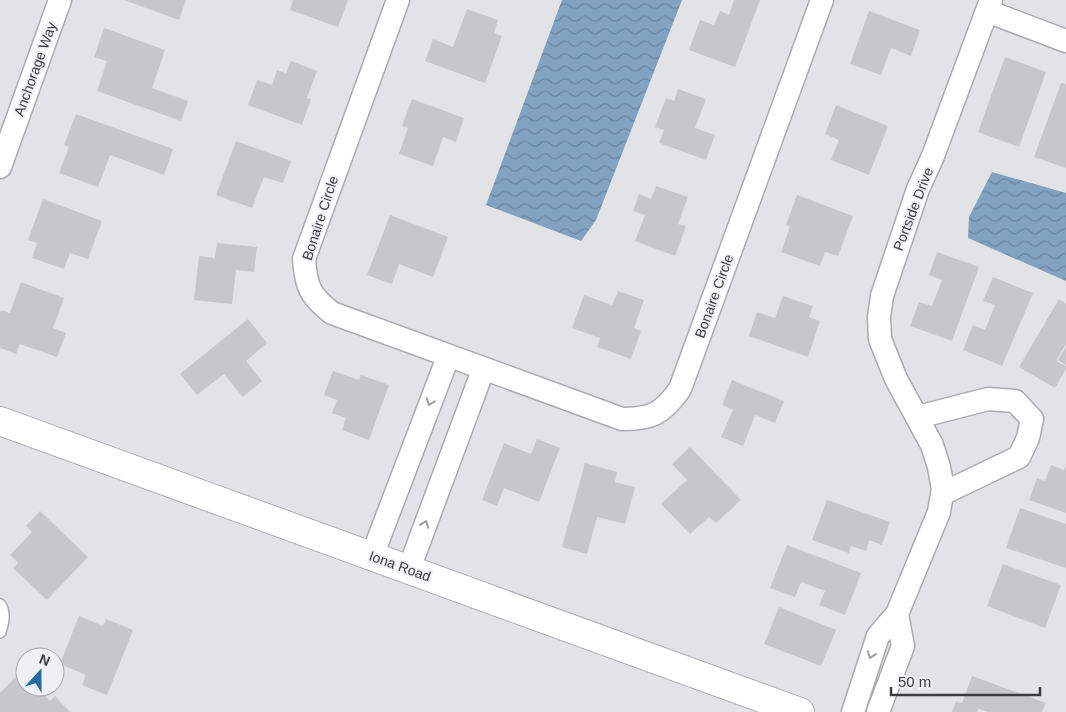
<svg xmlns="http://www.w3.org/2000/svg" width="1066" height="712" viewBox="0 0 1066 712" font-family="Arial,sans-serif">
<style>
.water{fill:url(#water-waves)}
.building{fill:#c7c7cb}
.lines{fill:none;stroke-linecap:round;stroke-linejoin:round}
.service-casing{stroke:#aaabaf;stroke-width:14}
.minor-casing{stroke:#aaabaf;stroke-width:25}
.tertiary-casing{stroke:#aaabaf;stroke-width:30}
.service{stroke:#fff;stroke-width:11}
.minor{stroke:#fff;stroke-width:22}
.tertiary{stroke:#fff;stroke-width:28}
.oneway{stroke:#9e9e9e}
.labels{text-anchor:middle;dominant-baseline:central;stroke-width:4;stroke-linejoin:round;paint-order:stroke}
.street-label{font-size:14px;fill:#3c3c3e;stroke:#eff0f4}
</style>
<defs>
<pattern id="water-waves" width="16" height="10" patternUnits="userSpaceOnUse" patternTransform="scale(1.25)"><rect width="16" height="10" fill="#81a2c1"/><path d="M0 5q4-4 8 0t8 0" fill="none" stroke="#6b859e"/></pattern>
</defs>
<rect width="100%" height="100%" fill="#e2e3e7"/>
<path class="water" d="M 562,0 L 682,0 L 596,220 L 581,241 L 486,205 Z
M 992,172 L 1066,193 L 1066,281 L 968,238 L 969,217 Z"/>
<path class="building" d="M 124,0 L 186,0 L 179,20 Z
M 293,0 L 348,0 L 338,27 L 290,10 Z
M 734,0 L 760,0 L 735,67 L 689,50 L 700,20 L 714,25 L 720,11 L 729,15 Z
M 467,9 L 498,20 L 494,33 L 502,36 L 485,83 L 425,61 L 433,39 L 453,47 Z
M 869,11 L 920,30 L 911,56 L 891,48 L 881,75 L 850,64 Z
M 104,28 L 165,50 L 152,88 L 188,101 L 181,121 L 97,91 L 107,61 L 94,57 Z
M 1005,57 L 1046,72 L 1019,147 L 978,132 Z
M 291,61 L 317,71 L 307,98 L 311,99 L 302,125 L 248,105 L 257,80 L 272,85 L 277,70 L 286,73 Z
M 1061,83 L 1066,84 L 1066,168 L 1034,157 Z
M 678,89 L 706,99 L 695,128 L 715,135 L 706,160 L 659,143 L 664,130 L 655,127 L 666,98 L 674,101 Z
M 412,99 L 464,118 L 456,142 L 443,137 L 433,166 L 399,154 L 408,128 L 402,126 Z
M 836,105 L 888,126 L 869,175 L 831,160 L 839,140 L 825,134 Z
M 76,114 L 173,149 L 164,175 L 110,155 L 98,187 L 59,173 L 69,147 L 64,145 Z
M 236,141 L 291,161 L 283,183 L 264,177 L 252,208 L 216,195 Z
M 656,186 L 688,197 L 678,224 L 686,226 L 675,256 L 635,241 L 645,215 L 633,211 L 639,194 L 651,199 Z
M 797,195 L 853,216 L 838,256 L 825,252 L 820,266 L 781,252 L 790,227 L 786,225 Z
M 43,199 L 102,221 L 88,259 L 70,253 L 64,269 L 32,258 L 37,243 L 28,240 Z
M 390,215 L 448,237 L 433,277 L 399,264 L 392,284 L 367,275 Z
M 217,243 L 257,247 L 254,272 L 236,270 L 232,304 L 194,300 L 199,256 L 215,258 Z
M 937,252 L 979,267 L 952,341 L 910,326 L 919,302 L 932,306 L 942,280 L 929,275 Z
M 993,277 L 1033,293 L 1002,366 L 963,350 L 973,325 L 985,330 L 995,305 L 983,301 Z
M 21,282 L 64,298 L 53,328 L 66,333 L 57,357 L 20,344 L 16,354 L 0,348 L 0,312 L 1,310 L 10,313 Z
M 618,291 L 644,300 L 634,328 L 641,331 L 631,359 L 597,347 L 600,338 L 572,328 L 584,295 L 612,305 Z
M 783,296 L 813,306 L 809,317 L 820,321 L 808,357 L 749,336 L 757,312 L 775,318 Z
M 1059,299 L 1066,304 L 1066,344 L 1056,361 L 1066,366 L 1066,369 L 1055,388 L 1019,367 Z
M 248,319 L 267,343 L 246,361 L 262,381 L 243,397 L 224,374 L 197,395 L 180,374 Z
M 1066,347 L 1066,365 L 1058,360 Z
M 333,371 L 359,380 L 361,375 L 389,385 L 369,440 L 342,430 L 346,418 L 332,413 L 337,400 L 324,395 Z
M 732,380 L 784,401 L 775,423 L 755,415 L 743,446 L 721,437 L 733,410 L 722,405 Z
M 537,439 L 560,448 L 539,502 L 504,488 L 497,506 L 482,500 L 504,443 L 531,454 Z
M 690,447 L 741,500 L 716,523 L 709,517 L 690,534 L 661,504 L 687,480 L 672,464 Z
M 585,463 L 617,472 L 615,482 L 635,487 L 625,524 L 597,517 L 587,554 L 562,547 Z
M 1051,465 L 1064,470 L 1066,466 L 1066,513 L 1029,500 L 1037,478 L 1045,481 Z
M 827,500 L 890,522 L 882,545 L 869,540 L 866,551 L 851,546 L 849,553 L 812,540 Z
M 1020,508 L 1066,524 L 1066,568 L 1006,548 Z
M 40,511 L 88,557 L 47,600 L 13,568 L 18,563 L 10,555 L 32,532 L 26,526 Z
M 787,545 L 861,573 L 845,615 L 819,605 L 825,591 L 801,582 L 795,597 L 770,588 Z
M 1003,564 L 1061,585 L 1045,628 L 987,606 Z
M 779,607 L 836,630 L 821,666 L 764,644 Z
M 79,616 L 103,626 L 106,619 L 133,630 L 107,695 L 82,685 L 86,675 L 60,664 Z
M 21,672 L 25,676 L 25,687 L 36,687 L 50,701 L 55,696 L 70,712 L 0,712 L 0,693 Z
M 972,676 L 1046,703 L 1042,712 L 988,712 L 979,709 L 977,712 L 952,712 L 956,701 L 962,703 Z"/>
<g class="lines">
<defs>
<path id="service" d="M 0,605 C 5,612 3,624 0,632"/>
<path id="minor" d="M 398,0 L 304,259 C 306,287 310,296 332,313 L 622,419 C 652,419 662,414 680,389 L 822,0
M 987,11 L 1066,41
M 0,167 L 60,0
M 918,417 L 988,399 L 1015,401 L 1032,419 L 1028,438 L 1019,457 L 942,494
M 372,556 L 448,357
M 409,569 L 483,370
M 853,712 L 878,636 L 897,614 L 939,512 L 943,489 L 939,467 L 932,445 L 896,379 L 880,339 L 879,317 L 882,296 L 918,189 L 933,156 L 991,0
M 878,712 L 903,646 L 897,614"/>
<path id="tertiary" d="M 0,421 L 800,712"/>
</defs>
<use href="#service" class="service-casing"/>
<use href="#minor" class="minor-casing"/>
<use href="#tertiary" class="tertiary-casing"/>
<use href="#service" class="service"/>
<use href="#minor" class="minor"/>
<use href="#tertiary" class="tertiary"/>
</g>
<defs><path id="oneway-chevron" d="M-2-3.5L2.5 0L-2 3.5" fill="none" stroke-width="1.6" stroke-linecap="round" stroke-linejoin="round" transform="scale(1.25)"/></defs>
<g class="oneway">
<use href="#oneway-chevron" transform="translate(430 402) rotate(111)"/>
<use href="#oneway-chevron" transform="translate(425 524) rotate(-70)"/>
<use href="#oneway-chevron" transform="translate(871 655) rotate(110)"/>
</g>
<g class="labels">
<g class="street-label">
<text transform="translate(35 69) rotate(-70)">Anchorage Way</text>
<text transform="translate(913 209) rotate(-69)">Portside Drive</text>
<text transform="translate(320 218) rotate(-72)">Bonaire Circle</text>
<text transform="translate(714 296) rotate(-70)">Bonaire Circle</text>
<text transform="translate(400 566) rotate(20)">Iona Road</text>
</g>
</g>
<g transform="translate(40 672) rotate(21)"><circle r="24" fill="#eff0f4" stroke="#a7a8ab"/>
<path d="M0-4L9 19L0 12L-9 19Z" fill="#236da1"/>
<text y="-8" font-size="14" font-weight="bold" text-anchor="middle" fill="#3c3c3e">N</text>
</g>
<path d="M891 687v8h149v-8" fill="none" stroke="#3c3c3e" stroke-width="2.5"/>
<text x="898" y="687" font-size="15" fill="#3c3c3e" stroke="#eff0f4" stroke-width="4" paint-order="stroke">50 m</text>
</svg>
